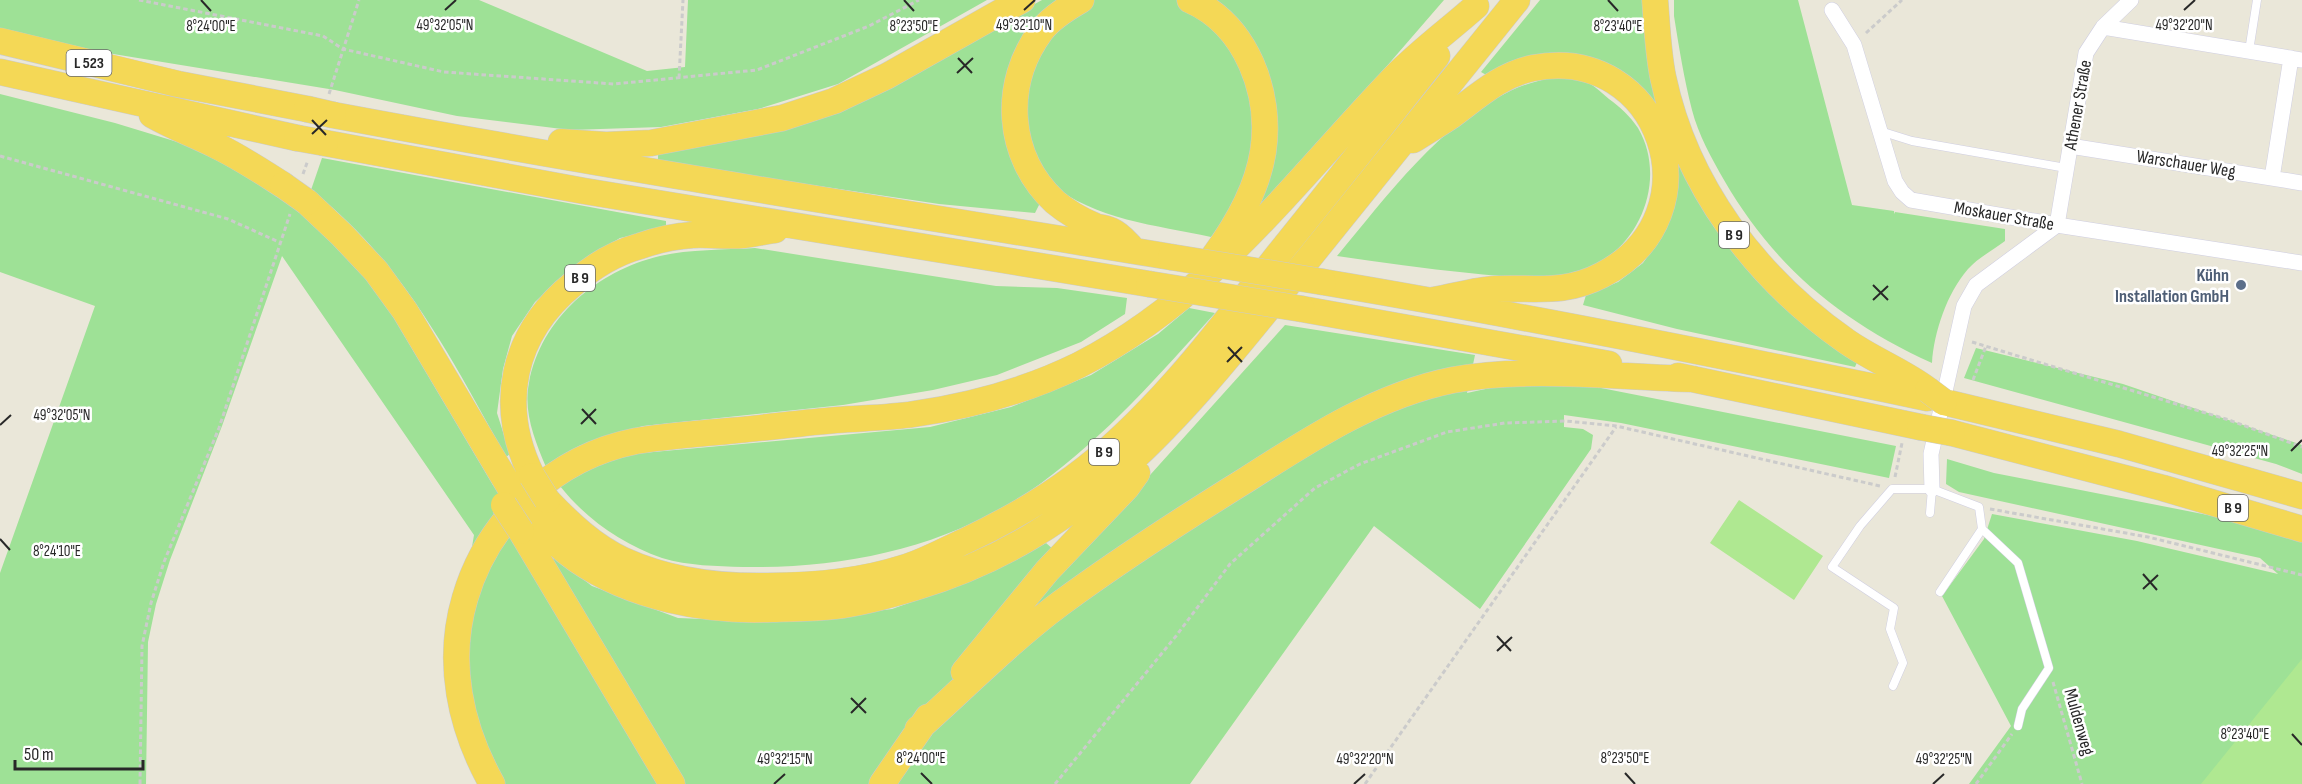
<svg xmlns="http://www.w3.org/2000/svg" width="2302" height="784" viewBox="0 0 2302 784" font-family="'Sofia Sans Condensed',sans-serif">
<style>
.green{fill:#9ee196}
.pitch{fill:#afe891}
.lines{fill:none;stroke-linecap:round;stroke-linejoin:round}
.service-casing{stroke:#cfcee1;stroke-width:9}
.minor-casing{stroke:#cfcee1;stroke-width:16}
.trunk-casing{stroke:#cbcbcb;stroke-width:27}
.path{stroke:#cbcbcb;stroke-width:3;stroke-dasharray:4.5 3;stroke-linecap:butt}
.service{stroke:#fff;stroke-width:8}
.minor{stroke:#fff;stroke-width:15}
.trunk{stroke:#f4d856;stroke-width:26}
.trunk-bridge-casing{stroke:#cbcbcb;stroke-width:27;stroke-linecap:butt}
.trunk-bridge{stroke:#f4d856;stroke-width:26}
.ticks{fill:none;stroke:#282828;stroke-width:2}
.service-dot{fill:#5c6f8a;stroke:#fff;stroke-width:2}
.labels{text-anchor:middle;dominant-baseline:central;stroke-width:5;stroke-linejoin:round;paint-order:stroke}
.shield{fill:#fff;stroke:#686868;stroke-width:1.5}
.shield-label{font-size:16px;font-weight:bold;fill:#282828}
.street-label{font-size:18px;fill:#282828;stroke:#fff}
.service-label{font-size:18px;font-weight:bold;fill:#4e5e75;stroke:#fff;text-anchor:end}
.ticks-label{font-size:15px;text-anchor:middle;fill:#282828;stroke:#fff;stroke-width:5;stroke-linejoin:round;paint-order:stroke}
</style>
<rect width="100%" height="100%" fill="#eae7d9"/>
<path class="green" d="M 0,0 L 479,0 L 647,71 L 685,67 L 688,0 L 987,0 L 838,84 L 758,109 L 661,127 L 570,130 L 457,116 L 335,90 L 101,52 L 0,29 Z
M 1042,0 L 1444,0 L 1264,208 L 1225,219 L 1211,237 C 1156,225 1095,220 1050,183 L 1035,213 L 939,204 L 658,162 L 658,153 L 722,142 L 1000,23 Z
M 1540,0 L 1643,0 C 1645,46 1650,84 1668,127 L 1622,73 L 1598,60 L 1566,55 L 1488,76 L 1481,72 Z
M 1674,0 L 1798,0 L 1852,205 L 1894,211 L 1894,214 L 1895,212 L 2005,229 L 2005,241 C 1993,250 1978,258 1968,269 C 1947,293 1934,332 1932,363 C 1841,321 1775,268 1724,180 C 1712,159 1698,134 1692,110 C 1684,79 1679,47 1674,16 Z
M 1552,77 C 1560,77 1571,76 1579,78 C 1589,81 1601,92 1609,99 C 1620,107 1630,116 1638,128 C 1666,176 1643,241 1595,265 C 1555,284 1510,277 1469,273 C 1425,269 1381,262 1337,256 C 1389,194 1438,125 1512,90 C 1525,84 1539,81 1552,77 Z
M 0,94 L 115,123 L 184,144 L 234,167 L 299,211 L 337,242 L 375,286 L 493,485 L 546,551 L 592,586 L 678,618 L 780,622 L 892,609 L 973,580 L 1046,543 L 1070,564 L 1285,325 L 1475,355 L 1467,393 L 1499,386 L 1591,386 L 1896,446 L 1889,478 L 1621,423 L 1564,415 L 1564,427 L 1583,429 L 1593,435 L 1591,449 L 1480,609 L 1374,526 L 1190,784 L 492,784 L 458,629 L 474,535 L 282,256 L 222,426 L 170,560 L 156,604 L 148,642 L 146,784 L 0,784 L 0,573 L 95,306 L 0,272 Z
M 1672,149 L 1858,360 L 1855,367 L 1677,329 L 1583,305 L 1586,295 L 1618,282 L 1643,263 L 1666,230 L 1672,206 Z
M 322,158 L 666,221 L 666,228 L 620,238 L 574,266 L 535,302 L 512,336 L 503,369 L 497,413 L 510,454 L 506,457 C 452,359 401,259 311,190 Z
M 755,248 L 996,286 L 1057,288 L 1127,298 L 1125,314 L 1081,342 L 997,375 L 933,390 L 843,405 L 643,426 L 579,446 L 546,467 C 535,441 523,412 529,383 C 541,318 597,271 660,256 C 690,249 724,250 755,248 Z
M 1189,308 L 1215,313 C 1160,374 1106,436 1040,484 C 954,546 847,569 743,567 C 716,566 689,566 662,558 C 622,544 586,519 560,486 L 592,468 L 631,454 L 930,427 L 1011,407 L 1091,375 L 1158,334 Z
M 1976,348 L 2123,384 L 2302,445 L 2302,474 L 2276,464 L 1964,378 Z
M 1947,459 L 1994,473 L 2218,517 L 2302,541 L 2302,784 L 1969,784 L 2011,726 L 1942,596 L 1984,539 L 1992,514 L 2137,541 L 2278,574 L 2260,558 L 1959,492 L 1946,484 Z"/>
<path class="pitch" d="M 1739,500 L 1823,556 L 1794,600 L 1710,543 Z
M 2302,659 L 2302,784 L 2201,784 Z"/>
<g class="lines">
<defs>
<path id="service" d="M 2249,51 L 2257,0
M 1880,131 L 1912,141 L 2066,168
M 1932,489 L 1979,507 L 1982,529 L 2018,563 L 2049,668 L 2022,709 L 2018,726
M 1940,592 L 1982,529
M 1893,686 L 1903,663 L 1890,629 L 1894,608 L 1832,567 L 1860,526 L 1892,489 L 1932,489 L 1930,513"/>
<path id="minor" d="M 1832,10 L 1854,45 L 1895,181 L 1902,192 L 1911,200 L 2057,225 L 2302,263
M 2103,27 L 2302,60
M 2070,146 L 2302,183
M 2272,178 L 2291,58
M 2057,225 L 2086,53 L 2103,27 L 2131,0
M 1932,489 L 1931,454 L 1964,306 L 1976,285 L 2057,225"/>
<path id="trunk" d="M 1081,0 C 1067,8 1051,18 1041,31 C 1002,84 1006,156 1055,202 C 1067,212 1081,220 1095,226 C 1100,228 1107,228 1112,231 C 1119,234 1125,241 1130,246
M 1190,0 C 1247,25 1272,94 1263,152 C 1257,190 1236,226 1214,256
M 1655,0 C 1657,26 1658,52 1663,77 C 1686,186 1756,278 1846,341 C 1873,360 1903,371 1928,390
M 0,41 L 178,84 L 307,109
M 0,72 L 297,138
M 152,115 C 173,127 195,135 217,146 C 240,157 261,171 283,185
M 333,115 C 611,167 891,211 1171,257
M 1413,140 C 1426,132 1439,124 1451,116 C 1477,97 1500,75 1533,68 C 1660,43 1720,214 1602,275 C 1564,295 1534,287 1495,289 C 1475,290 1453,297 1433,300
M 561,142 L 606,145 L 651,143 L 782,118 L 834,101 L 887,76 L 1022,0
M 325,143 L 584,191 L 1149,284
M 307,202 L 342,235 L 376,271 L 405,311 L 515,496
M 1323,282 C 1525,316 1726,356 1927,398
M 1302,309 L 1609,364
M 1678,376 L 1920,427
M 1944,402 L 2119,444 L 2302,496
M 1952,433 L 2163,488 L 2302,529
M 532,476 C 497,405 512,334 573,284 C 592,267 615,253 640,246 C 657,240 675,236 693,235 C 710,234 727,237 744,235 C 754,234 765,231 775,230
M 547,500 C 569,523 594,547 623,560 C 667,580 720,587 768,586 C 813,586 859,582 903,568 C 924,562 945,550 965,541 C 1003,523 1039,503 1073,478 C 1151,421 1218,332 1277,256 C 1331,189 1384,123 1437,56
M 531,517 C 545,533 560,548 577,560 C 632,598 706,612 772,609 C 793,608 815,609 835,606 C 863,603 890,595 916,587 C 1093,534 1190,405 1301,268 C 1373,179 1445,89 1517,0
M 521,531 L 672,784
M 964,672 L 1047,571 L 1127,487 L 1137,473
M 918,729 C 965,687 1010,641 1061,603 C 1121,559 1183,519 1246,480 C 1310,439 1377,395 1453,380 C 1528,366 1616,377 1693,379
M 492,784 C 460,727 446,662 465,598 C 488,519 555,457 636,441 C 666,436 698,434 728,431 C 764,428 800,423 836,420 C 862,418 888,418 914,414 C 970,406 1028,390 1079,365 C 1209,299 1292,185 1390,82 C 1416,54 1448,31 1476,6
M 882,784 L 928,717"/>
</defs>
<use href="#service" class="service-casing"/>
<use href="#minor" class="minor-casing"/>
<use href="#trunk" class="trunk-casing"/>
<path class="path" d="M 139,0 L 323,36 L 343,49 L 444,72 L 614,84 L 757,70 L 869,26 L 919,0
M 1866,33 L 1902,0
M 679,78 L 683,0
M 329,94 L 359,0
M 0,156 L 228,219 L 281,243
M 303,174 L 308,160
M 1972,342 L 2229,420 L 2302,447
M 1973,380 L 1986,346
M 1895,477 L 1902,443
M 1990,509 L 2148,537 L 2302,575
M 2053,682 L 2082,784
M 140,784 L 142,646 L 151,603 L 164,562 L 219,428 L 290,214
M 1055,784 L 1176,636 L 1230,564 L 1315,488 L 1360,464 L 1447,432 L 1505,423 L 1566,421 L 1616,426 L 1880,486
M 1365,784 L 1616,427
M 1976,784 L 2012,734"/>
<use href="#service" class="service"/>
<use href="#minor" class="minor"/>
<use href="#trunk" class="trunk"/>
<defs>
<path id="trunk-bridge" d="M 307,109 L 333,115
M 297,138 L 325,143
M 283,185 L 307,202
M 1171,257 L 1323,282
M 1149,284 L 1302,309
M 1928,390 L 1944,402
M 1920,427 L 1952,433
M 532,476 L 547,500
M 504,505 L 521,531"/>
</defs>
<use href="#trunk-bridge" class="trunk-bridge-casing"/>
<use href="#trunk-bridge" class="trunk-bridge"/>
</g>
<path class="ticks" d="M 201,0 L 211,11M 904,0 L 914,11M 1608,0 L 1618,11M 445,10 L 456,0M 1024,10 L 1035,0M 2184,10 L 2195,0M 958,58 L 972,73M 957,73 L 973,58M 312,120 L 326,135M 312,134 L 327,120M 1873,285 L 1888,300M 1873,300 L 1888,286M 1228,347 L 1242,362M 1227,362 L 1242,347M 582,409 L 596,424M 581,424 L 596,409M 0,425 L 11,415M 2291,451 L 2302,440M 0,539 L 10,550M 2143,574 L 2157,590M 2143,589 L 2158,575M 1497,636 L 1511,651M 1497,651 L 1512,637M 851,698 L 866,713M 851,713 L 866,698M 2292,734 L 2302,745M 921,773 L 932,784M 1625,773 L 1635,784M 774,784 L 785,774M 1354,784 L 1365,774M 1933,784 L 1944,774"/>
<circle class="service-dot" cx="2241" cy="285" r="6"/>
<g class="labels">
<g class="shield">
<rect x="66.5" y="50" width="45" height="26" rx="4.5"/>
<rect x="1719" y="222" width="30" height="26" rx="4.5"/>
<rect x="565" y="265" width="30" height="26" rx="4.5"/>
<rect x="1089" y="439" width="30" height="26" rx="4.5"/>
<rect x="2218" y="495" width="30" height="26" rx="4.5"/>
</g>
<g class="shield-label">
<text x="89" y="63">L 523</text>
<text x="1734" y="235">B 9</text>
<text x="580" y="278">B 9</text>
<text x="1104" y="452">B 9</text>
<text x="2233" y="508">B 9</text>
</g>
<g class="street-label">
<text transform="translate(2078 105) rotate(-80)">Athener Straße</text>
<text transform="translate(2186 164) rotate(9)">Warschauer Weg</text>
<text transform="translate(2004 216) rotate(10)">Moskauer Straße</text>
<text transform="translate(2079 722) rotate(74)">Muldenweg</text>
</g>
<g class="service-label">
<text x="2229" y="275">Kühn<tspan x="2229" dy="21">Installation GmbH</tspan></text>
</g>
</g>
<g class="ticks-label">
<text x="445" y="30">49°32'05"N</text>
<text x="1024" y="30">49°32'10"N</text>
<text x="2184" y="30">49°32'20"N</text>
<text x="211" y="31">8°24'00"E</text>
<text x="914" y="31">8°23'50"E</text>
<text x="1618" y="31">8°23'40"E</text>
<text x="62" y="420">49°32'05"N</text>
<text x="2240" y="456">49°32'25"N</text>
<text x="57" y="556">8°24'10"E</text>
<text x="2245" y="739">8°23'40"E</text>
<text x="921" y="763">8°24'00"E</text>
<text x="1625" y="763">8°23'50"E</text>
<text x="785" y="764">49°32'15"N</text>
<text x="1365" y="764">49°32'20"N</text>
<text x="1944" y="764">49°32'25"N</text>
</g>
<path d="M15 760v9h128v-9" fill="none" stroke="#282828" stroke-width="3"/>
<text x="24" y="760" font-size="18" fill="#282828" stroke="#ffffff" stroke-width="4.5" paint-order="stroke">50 m</text>
</svg>
